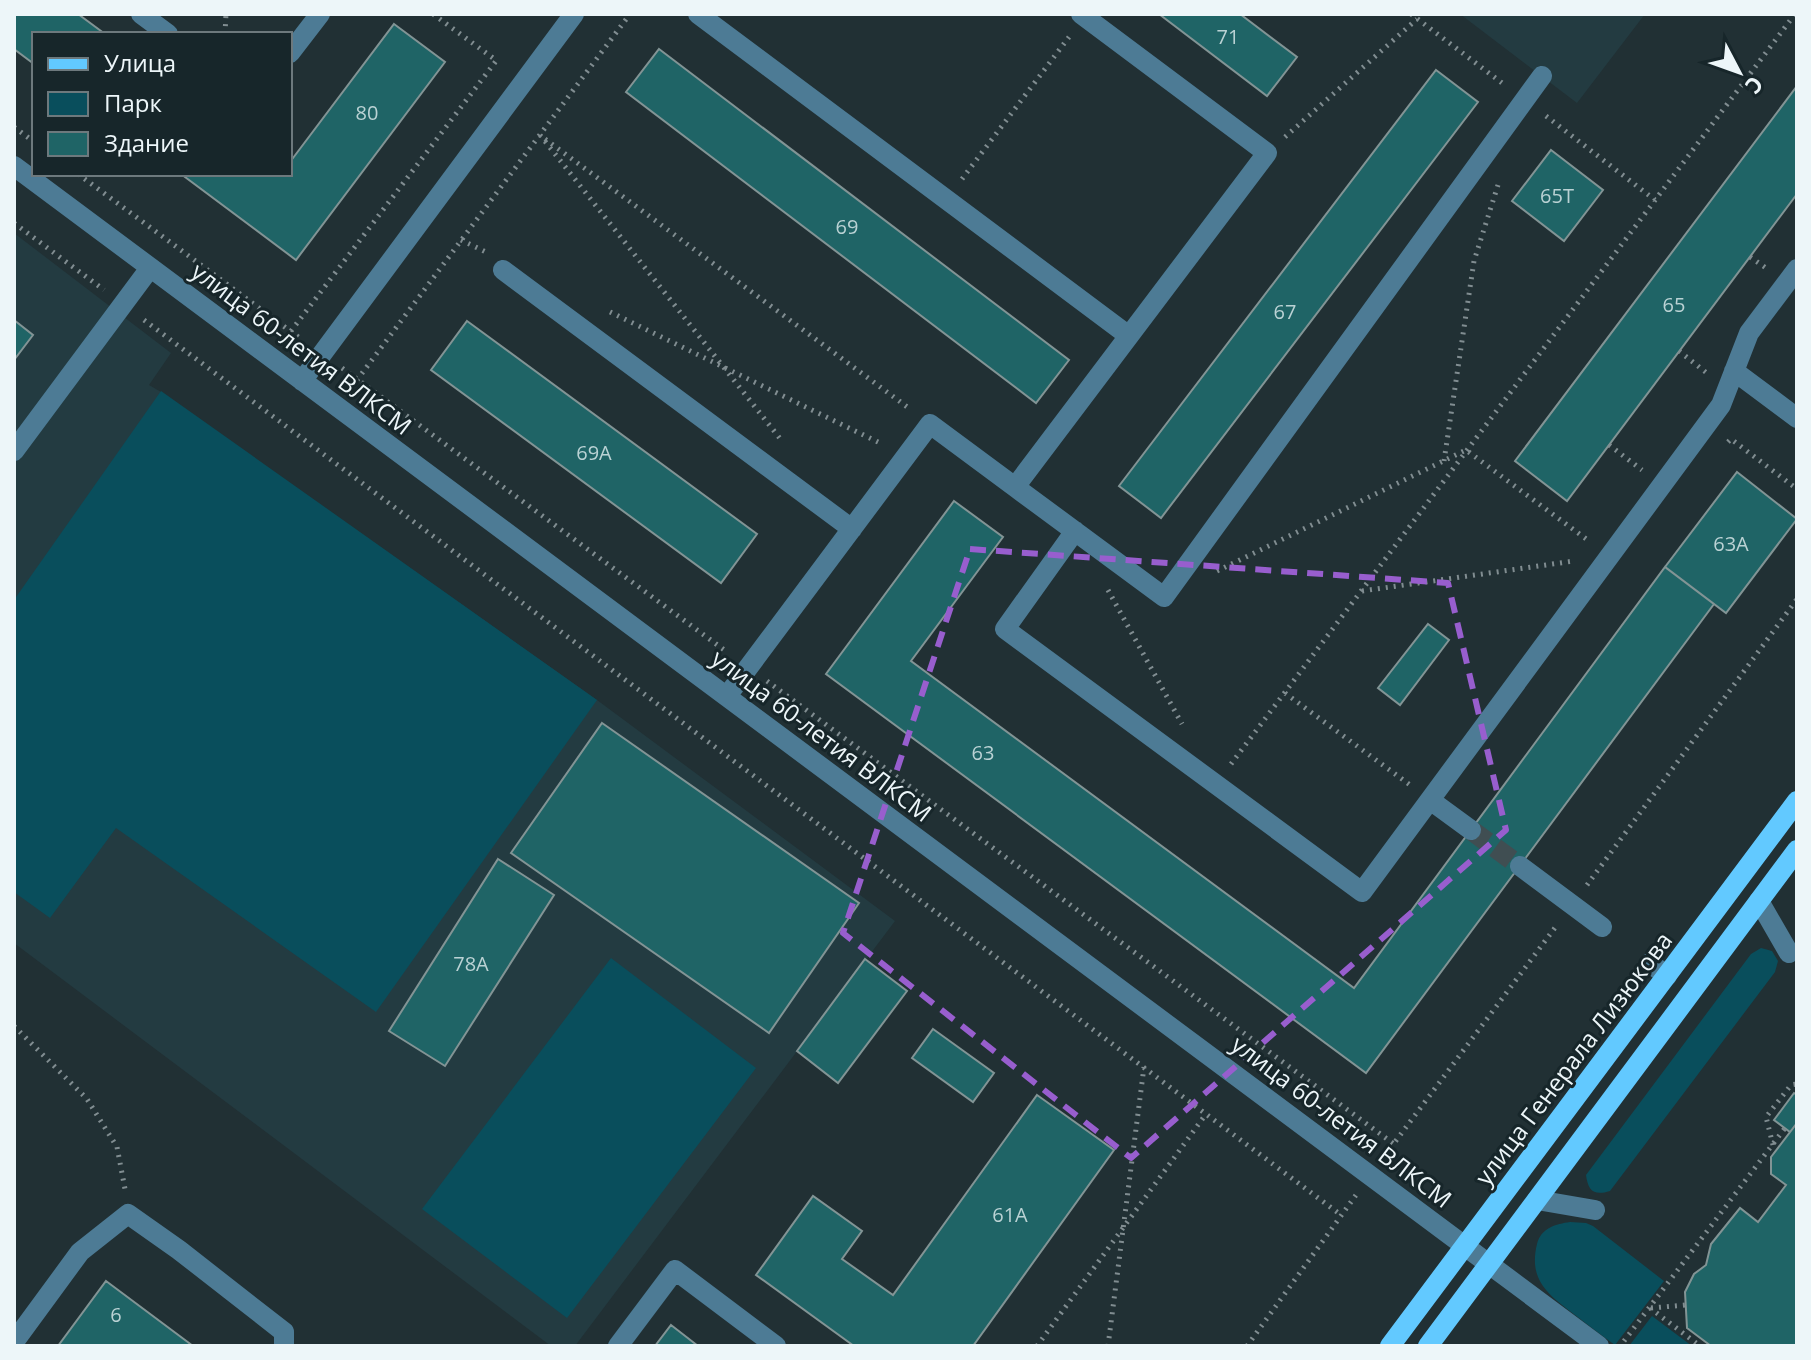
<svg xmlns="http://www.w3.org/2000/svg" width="1811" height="1360" viewBox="0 0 1811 1360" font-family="'Open Sans',sans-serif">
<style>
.built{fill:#233b41}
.green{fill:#094e5c}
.building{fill:#1f6466;stroke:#829495;stroke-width:2}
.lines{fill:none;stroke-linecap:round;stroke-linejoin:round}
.minor-tunnel{stroke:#404e52;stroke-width:20;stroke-dasharray:20 10;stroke-linecap:butt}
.path{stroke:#818d91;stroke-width:5;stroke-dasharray:2 6;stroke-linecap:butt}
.minor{stroke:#4d7b95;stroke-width:20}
.major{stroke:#62c9ff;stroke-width:20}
.marked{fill:none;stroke:#985ece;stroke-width:6;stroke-dasharray:16 10;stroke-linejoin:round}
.labels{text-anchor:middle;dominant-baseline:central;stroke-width:6;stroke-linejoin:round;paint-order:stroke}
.number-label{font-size:20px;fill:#bad2d4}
.street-label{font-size:24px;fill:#edf6f9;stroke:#17262a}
</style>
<rect width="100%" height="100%" fill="#213034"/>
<path class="built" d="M 1460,14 L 1645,14 L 1577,103 Z
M 14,233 L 171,353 L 149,385 L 161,392 L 597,700 L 895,921 L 575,1346 L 551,1346 L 14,943 Z"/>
<path class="green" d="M 161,391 L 597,700 L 376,1012 L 116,828 L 50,918 L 14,892 L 14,600 Z
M 1761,948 L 1772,951 L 1778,961 L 1775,972 L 1610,1191 C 1594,1196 1588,1191 1586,1175 L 1751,954 Z
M 611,958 L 756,1068 L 567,1318 L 422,1209 Z
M 1570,1222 L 1586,1223 L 1593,1226 L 1664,1281 L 1615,1345 C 1601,1335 1588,1325 1575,1315 C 1549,1295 1528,1281 1537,1244 C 1541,1228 1556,1224 1570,1222 Z
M 1652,1316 L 1692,1346 L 1629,1346 Z"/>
<path class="building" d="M 14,14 L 78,14 L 105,34 L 34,34 L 34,64 L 14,49 Z
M 1159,14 L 1240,14 L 1297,57 L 1267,96 Z
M 394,24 L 445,62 L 296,260 L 181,174 L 290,174 L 290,162 Z
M 659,49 L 1069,360 L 1036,403 L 626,92 Z
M 1436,70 L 1478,102 L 1161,518 L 1119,486 Z
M 1797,86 L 1797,194 L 1567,501 L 1515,461 Z
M 1551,150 L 1603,190 L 1564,241 L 1512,201 Z
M 14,320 L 33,335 L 14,360 Z
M 467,321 L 757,534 L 721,583 L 431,370 Z
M 1737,472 L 1797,519 L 1726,613 L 1665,567 Z
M 954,501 L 1003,537 L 911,661 L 1354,988 L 1665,567 L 1714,604 L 1366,1073 L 826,674 Z
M 1428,624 L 1449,640 L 1400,705 L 1378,688 Z
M 602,723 L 859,903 L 769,1033 L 511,853 Z
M 498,859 L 554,895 L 445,1066 L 389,1031 Z
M 865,959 L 907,991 L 838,1083 L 797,1051 Z
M 933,1029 L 994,1073 L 973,1102 L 912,1058 Z
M 1794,1093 L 1797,1095 L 1797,1123 L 1790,1132 L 1774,1120 Z
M 1037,1095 L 1114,1150 L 973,1346 L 854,1346 L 756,1275 L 813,1196 L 862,1231 L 842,1259 L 893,1295 Z
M 1797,1123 L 1797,1346 L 1711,1346 L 1687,1328 L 1685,1292 L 1694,1274 L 1706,1265 L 1711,1244 L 1740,1208 L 1758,1222 L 1786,1185 L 1771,1174 L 1771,1157 Z
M 106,1281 L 193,1346 L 58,1346 Z
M 671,1325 L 698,1346 L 655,1346 Z"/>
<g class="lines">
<path class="minor-tunnel" d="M 1471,830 L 1520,866"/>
<path class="path" d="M 433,14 L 497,61
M 1411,14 L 1506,86
M 225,34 L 226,14
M 1546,116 L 1655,200
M 14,127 L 34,142
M 540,135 L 782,441
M 1285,137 L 1417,19
M 545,139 L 910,409
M 78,174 L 301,339
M 962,179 L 1069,37
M 14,223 L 104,290
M 461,240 L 486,252
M 1750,257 L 1766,268
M 610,312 L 882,444
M 144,320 L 1341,1215
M 291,331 L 496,61
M 1679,351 L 1708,374
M 342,368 L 727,652
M 357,380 L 630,14
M 1728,442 L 1731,439 L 1797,489
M 1609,445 L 1642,470
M 1444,461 L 1474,261 L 1498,185
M 1217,571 L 1466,450 L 1589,541
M 1108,590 L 1182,724
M 1362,591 L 1574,561
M 767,681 L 1394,1144
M 1285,693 L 1410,785
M 1231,764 L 1795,14
M 1587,885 L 1797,599
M 14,1026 L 87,1099 L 117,1147 L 125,1189
M 1773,1145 L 1766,1117 L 1791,1085 L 1797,1084
M 1386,1154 L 1557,925
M 1650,1308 L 1700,1346
M 1651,1308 L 1686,1305
M 1624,1341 L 1785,1128
M 1037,1346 L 1206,1114
M 1108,1346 L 1144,1067
M 1247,1346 L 1356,1195"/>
<path class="minor" d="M 141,14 L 168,34
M 698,14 L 1129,336
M 290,53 L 320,14
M 14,166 L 1599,1346
M 503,270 L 852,529
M 1734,371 L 1797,418
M 302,381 L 574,14
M 14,451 L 150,268
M 1015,487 L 1164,597 L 1542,76
M 1075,531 L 1005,629 L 1362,892 L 1721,405 L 1749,333 L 1797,269
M 727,696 L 930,424 L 1015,487 L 1267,153 L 1081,14
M 1430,800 L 1471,830
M 1520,866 L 1602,927
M 1759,901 L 1789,953
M 1650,963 L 1667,976
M 1537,1200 L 1595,1210
M 14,1342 L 80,1252 L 128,1214 L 179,1250 L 284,1332 L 284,1346
M 618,1346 L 675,1270 L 776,1346"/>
<path class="major" d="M 1390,1346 L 1797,801
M 1428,1346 L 1797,850"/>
</g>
<path class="marked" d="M 970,549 L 1448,583 L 1506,830 L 1131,1158 L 843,933 Z"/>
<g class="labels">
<g class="number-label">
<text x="1228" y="36">71</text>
<text x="367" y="112">80</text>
<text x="1557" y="195">65Т</text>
<text x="847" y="226">69</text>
<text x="1674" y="304">65</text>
<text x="1285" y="311">67</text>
<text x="594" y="452">69А</text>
<text x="1731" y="543">63А</text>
<text x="983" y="752">63</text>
<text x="471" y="963">78А</text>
<text x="1010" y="1214">61А</text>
<text x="116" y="1314">6</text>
</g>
<g class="street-label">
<text transform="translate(302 348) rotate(37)">улица 60-летия ВЛКСМ</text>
<text transform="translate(822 735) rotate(37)">улица 60-летия ВЛКСМ</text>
<text transform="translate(1573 1058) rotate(-53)">улица Генерала Лизюкова</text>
<text transform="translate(1342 1121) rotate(37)">улица 60-летия ВЛКСМ</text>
</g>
</g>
<rect width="1811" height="1360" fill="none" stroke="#edf6f9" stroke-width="32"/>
<rect x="32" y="32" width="260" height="144" fill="#17262a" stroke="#6d797d" stroke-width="2"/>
<rect x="48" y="58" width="40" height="12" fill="#62c9ff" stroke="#6d797d" stroke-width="2"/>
<text x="104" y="72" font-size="24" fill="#edf6f9">Улица</text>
<rect x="48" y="92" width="40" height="24" fill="#094e5c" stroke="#6d797d" stroke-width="2"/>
<text x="104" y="112" font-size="24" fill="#edf6f9">Парк</text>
<rect x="48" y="132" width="40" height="24" fill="#1f6466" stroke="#6d797d" stroke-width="2"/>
<text x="104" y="152" font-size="24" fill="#edf6f9">Здание</text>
<g transform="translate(1739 72) rotate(131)" stroke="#17262a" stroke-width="6" paint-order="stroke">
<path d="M0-6L14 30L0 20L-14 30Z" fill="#edf6f9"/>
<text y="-12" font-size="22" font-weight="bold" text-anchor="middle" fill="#edf6f9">С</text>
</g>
</svg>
